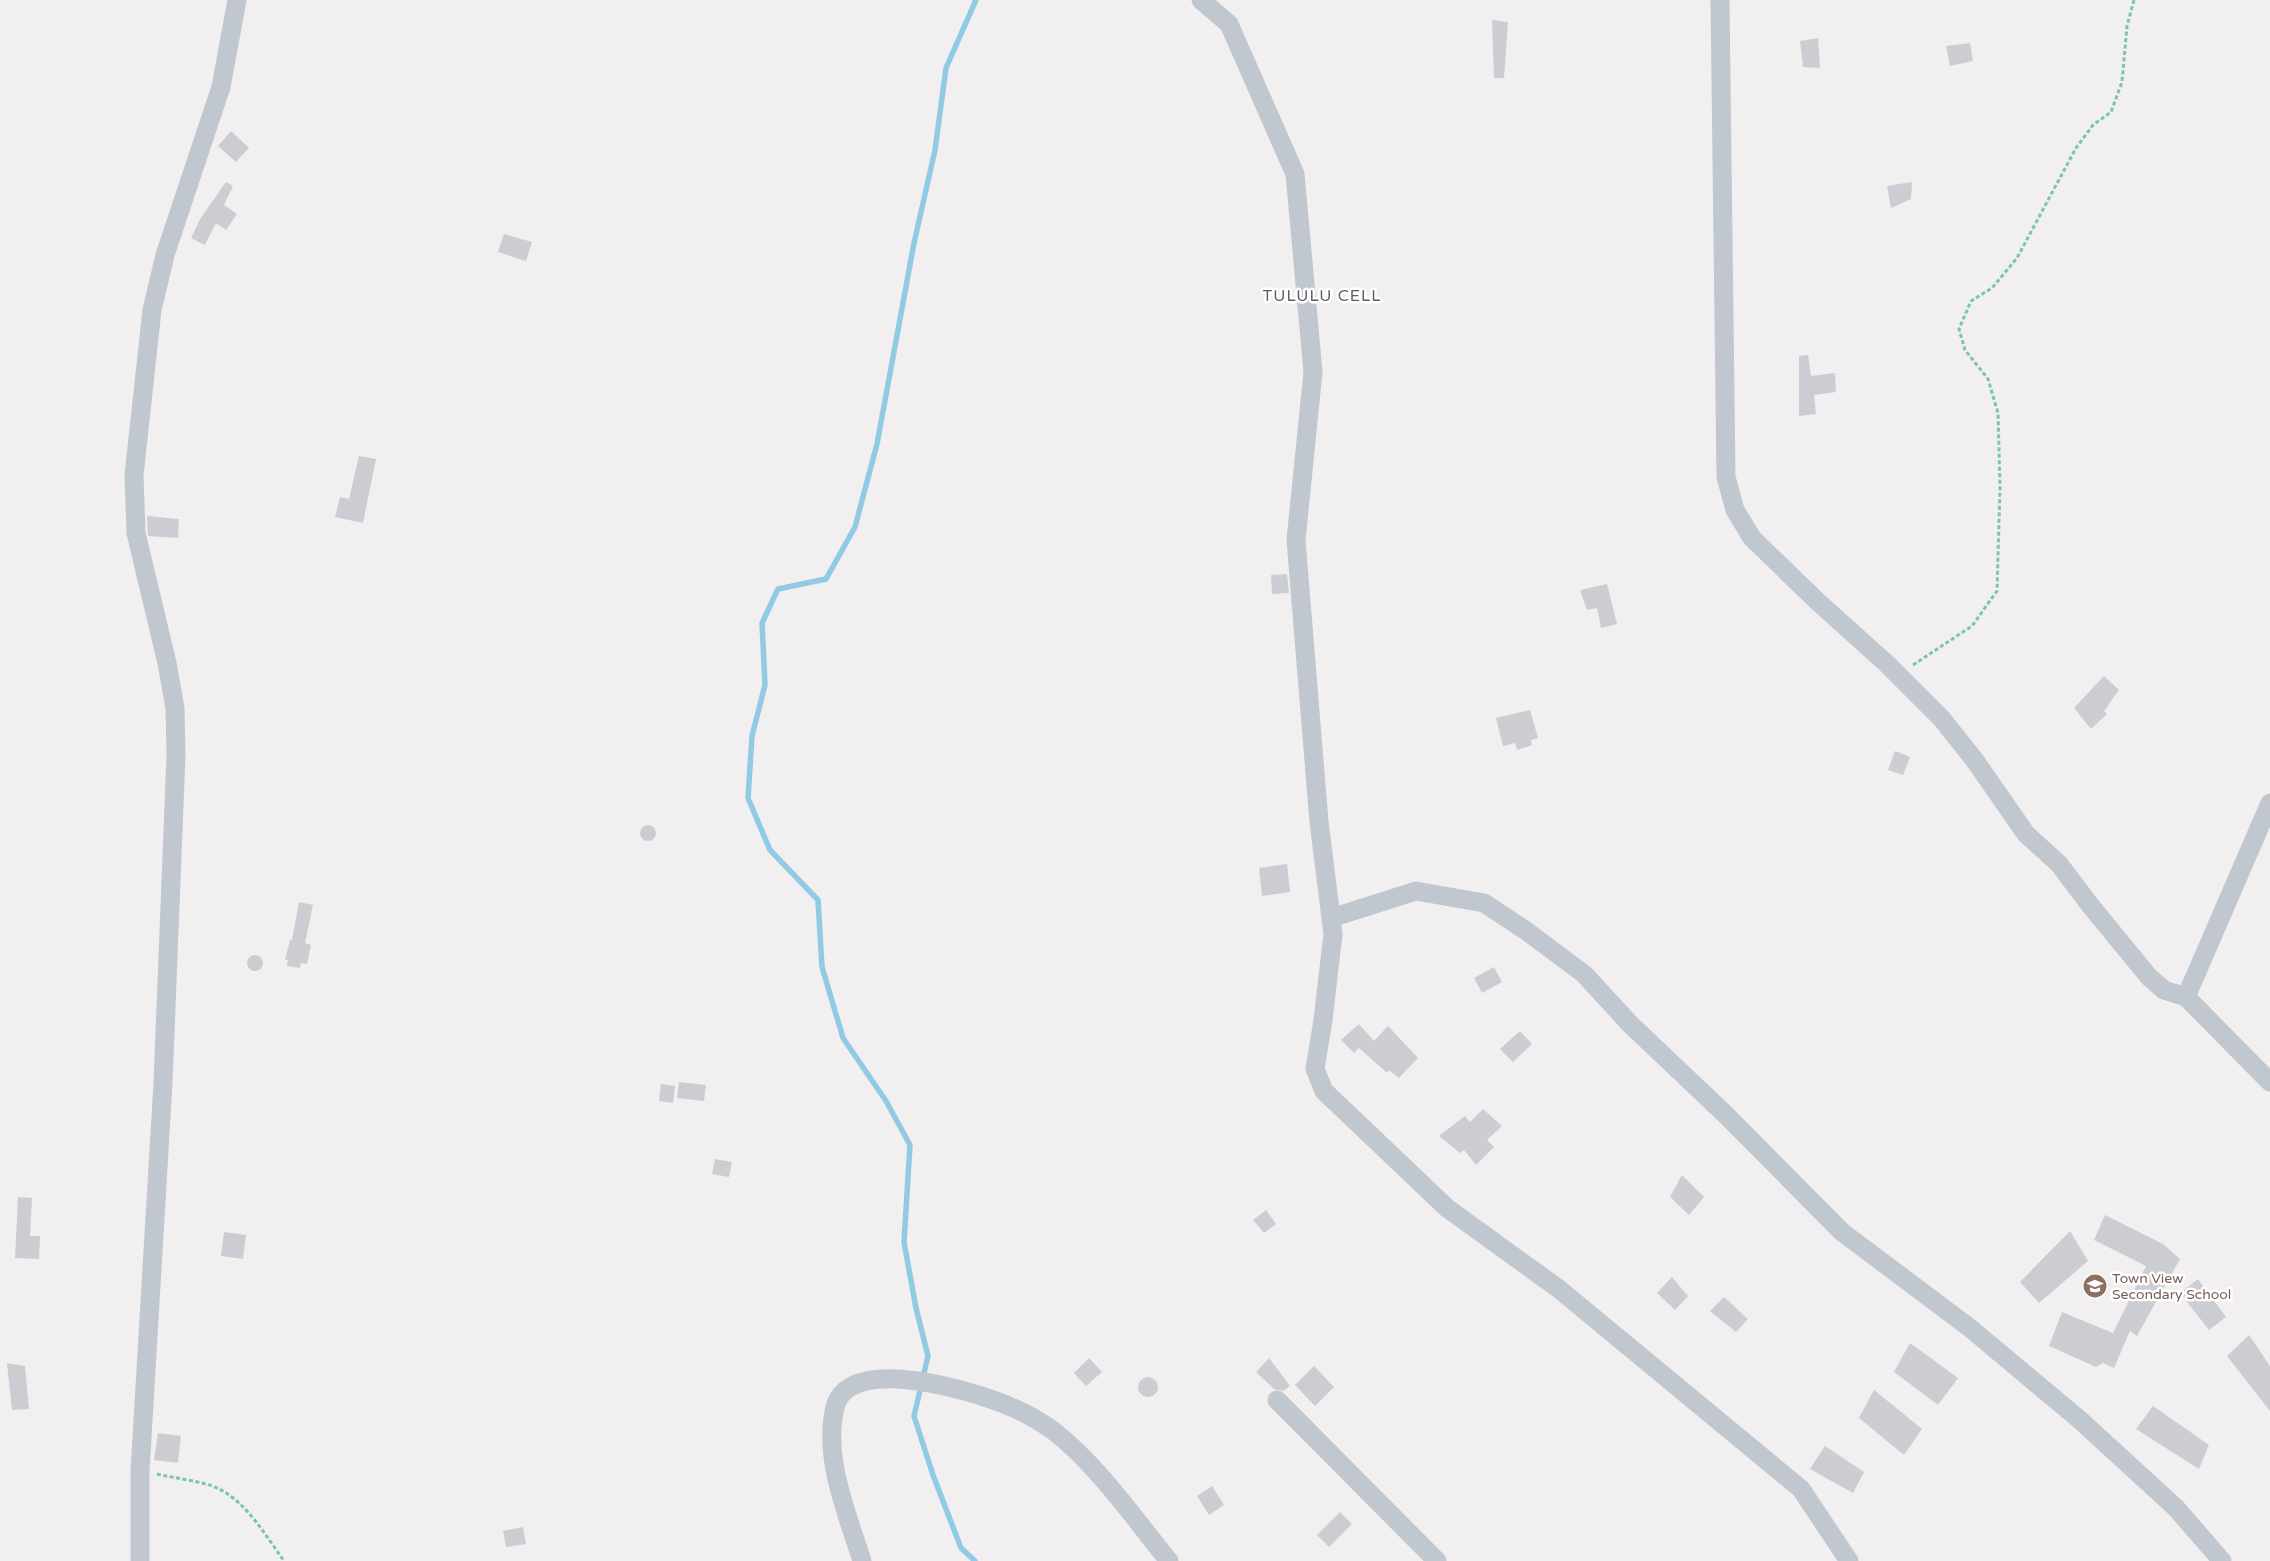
<svg xmlns="http://www.w3.org/2000/svg" width="2270" height="1561" viewBox="0 0 2270 1561" font-family="'Varela Round',sans-serif">
<style>
.lines{fill:none;stroke-linecap:round;stroke-linejoin:round}
.stream{stroke:#91cae5;stroke-width:5.5}
.building{fill:#cccdd3}
.path{stroke:#7bc6a9;stroke-width:3;stroke-dasharray:4 2.5;stroke-linecap:butt}
.street{stroke:#c0c7cf;stroke-width:19}
.labels{text-anchor:middle;dominant-baseline:central;stroke-width:5;stroke-linejoin:round;paint-order:stroke}
.education-label{font-size:14px;fill:#785e54;stroke:#fff;text-anchor:start}
.quarter-label{font-size:16px;letter-spacing:1px;fill:#5c5e63;stroke:#fff}
</style>
<rect width="100%" height="100%" fill="#f1efef"/>
<g class="lines">
<path class="stream" d="M 975,1561 L 961,1548 L 933,1475 L 914,1416 L 928,1356 L 916,1308 L 904,1242 L 910,1145 L 886,1101 L 843,1038 L 822,967 L 818,900 L 770,850 L 748,798 L 752,736 L 765,685 L 762,623 L 778,589 L 826,579 L 855,527 L 877,444 L 914,243 L 935,150 L 946,68 L 976,0"/>
</g>
<path class="building" d="M 1492,20 L 1508,22 L 1504,78 L 1494,78 Z
M 1818,38 L 1820,68 L 1803,67 L 1800,41 Z
M 1970,43 L 1973,61 L 1950,66 L 1946,46 Z
M 231,131 L 249,148 L 236,162 L 218,146 Z
M 226,182 L 233,186 L 224,205 L 237,214 L 226,230 L 216,223 L 205,245 L 191,238 L 200,219 Z
M 1912,182 L 1911,199 L 1891,208 L 1887,186 Z
M 504,234 L 532,242 L 526,261 L 498,252 Z
M 1808,355 L 1811,376 L 1835,373 L 1836,392 L 1814,395 L 1816,414 L 1799,416 L 1799,356 Z
M 359,456 L 376,459 L 363,523 L 335,517 L 340,497 L 349,499 Z
M 147,516 L 179,519 L 178,538 L 148,536 Z
M 1287,574 L 1289,593 L 1272,594 L 1271,575 Z
M 1607,584 L 1617,624 L 1601,628 L 1597,608 L 1587,610 L 1580,590 Z
M 2104,676 L 2119,690 L 2104,711 L 2107,714 L 2091,729 L 2074,708 Z
M 1530,710 L 1538,738 L 1531,740 L 1532,745 L 1517,750 L 1515,743 L 1503,746 L 1496,718 Z
M 1895,751 L 1910,757 L 1903,775 L 1888,770 Z
M640 833a8 8 0 1 1 16 0a8 8 0 1 1-16 0Z
M 1287,864 L 1290,892 L 1262,896 L 1259,868 Z
M 299,902 L 313,905 L 305,943 L 311,945 L 307,964 L 301,963 L 300,968 L 287,966 L 288,960 L 285,960 L 290,940 L 292,940 Z
M247 963a8 8 0 1 1 16 0a8 8 0 1 1-16 0Z
M 1494,967 L 1502,982 L 1482,993 L 1474,978 Z
M 1359,1024 L 1374,1041 L 1388,1026 L 1418,1058 L 1399,1078 L 1390,1071 L 1386,1072 L 1359,1048 L 1354,1053 L 1341,1040 Z
M 1520,1031 L 1532,1044 L 1513,1062 L 1500,1049 Z
M 679,1082 L 706,1085 L 704,1101 L 677,1098 Z
M 661,1084 L 675,1086 L 673,1103 L 659,1101 Z
M 1483,1109 L 1502,1126 L 1487,1140 L 1494,1147 L 1476,1165 L 1464,1150 L 1460,1153 L 1439,1136 L 1465,1116 L 1470,1122 Z
M 715,1159 L 732,1162 L 729,1177 L 712,1174 Z
M 1682,1175 L 1704,1197 L 1689,1215 L 1670,1197 Z
M 18,1197 L 32,1198 L 30,1236 L 40,1236 L 39,1259 L 15,1258 Z
M 1266,1210 L 1276,1224 L 1264,1233 L 1253,1220 Z
M 2105,1215 L 2163,1244 L 2180,1259 L 2137,1336 L 2130,1331 L 2114,1368 L 2103,1363 L 2096,1367 L 2049,1346 L 2062,1312 L 2113,1333 L 2146,1266 L 2094,1240 Z
M 2070,1231 L 2088,1261 L 2039,1303 L 2020,1282 Z
M 224,1232 L 246,1235 L 243,1259 L 221,1256 Z
M 1672,1277 L 1688,1296 L 1675,1310 L 1657,1293 Z
M 2198,1279 L 2226,1317 L 2209,1330 L 2180,1293 Z
M 1724,1297 L 1748,1319 L 1736,1332 L 1710,1311 Z
M 2249,1335 L 2270,1366 L 2270,1411 L 2227,1356 Z
M 1910,1343 L 1958,1378 L 1938,1405 L 1894,1372 Z
M 1089,1358 L 1102,1372 L 1086,1386 L 1074,1373 Z
M 1269,1358 L 1290,1386 L 1283,1391 L 1274,1389 L 1256,1372 Z
M 7,1363 L 25,1366 L 29,1409 L 12,1410 Z
M 1314,1366 L 1334,1387 L 1315,1406 L 1295,1385 Z
M1138 1387a10 10 0 1 1 20 0a10 10 0 1 1-20 0Z
M 1874,1390 L 1922,1429 L 1904,1455 L 1859,1418 Z
M 2153,1406 L 2209,1445 L 2199,1469 L 2136,1429 Z
M 158,1433 L 181,1436 L 178,1463 L 154,1460 Z
M 1825,1446 L 1864,1472 L 1853,1493 L 1810,1469 Z
M 1212,1486 L 1224,1505 L 1209,1515 L 1197,1496 Z
M 1340,1512 L 1352,1524 L 1329,1547 L 1317,1535 Z
M 523,1527 L 526,1544 L 506,1547 L 503,1531 Z"/>
<g class="lines">
<path class="path" d="M 1913,665 L 1972,626 L 1997,591 L 2000,487 L 1998,413 L 1988,379 L 1965,350 L 1959,329 L 1971,301 L 1992,288 L 2017,258 L 2076,148 L 2093,125 L 2111,112 L 2122,82 L 2127,26 L 2134,0
M 157,1474 C 173,1478 202,1481 217,1488 C 246,1501 266,1536 284,1561"/>
<path class="street" d="M 1201,0 L 1229,24 L 1295,174 L 1313,372 L 1296,540 L 1319,822 L 1333,934 L 1323,1020 L 1315,1069 L 1324,1091 L 1447,1208 L 1559,1289 L 1801,1489 L 1849,1561
M 1720,0 L 1726,477 L 1735,510 L 1752,538 L 1817,601 L 1887,664 L 1942,719 L 1976,762 L 2026,834 L 2059,864 L 2090,905 L 2149,977 L 2164,990 L 2186,997 L 2270,1082
M 1331,918 L 1416,891 L 1484,903 L 1525,930 L 1584,974 L 1630,1024 L 1727,1116 L 1842,1232 L 1970,1328 L 2080,1420 L 2176,1508 L 2222,1561
M 2186,997 L 2270,803
M 1277,1400 L 1437,1561
M 140,1561 L 140,1471 L 163,1083 L 176,755 L 175,708 L 167,663 L 136,533 L 134,475 L 152,310 L 165,255 L 221,87 L 237,0
M 862,1561 C 847,1513 823,1458 835,1407 C 849,1352 977,1392 1011,1407 C 1024,1412 1039,1421 1051,1429 C 1095,1462 1134,1518 1169,1561"/>
</g>
<defs>
<symbol id="school-disc" viewBox="-11 -11 22 22"><circle r="9.5" fill="#8d6e63" stroke="#fff"/><path d="M0-5L7-2L0 1L-7-2ZM-4 1L0 2.5L4 1V4Q0 6-4 4Z" fill="#fff"/></symbol>
</defs>
<g fill-rule="evenodd">
<use href="#school-disc" x="2081" y="1272" width="28" height="28"/>
</g>
<g class="labels">
<g class="education-label">
<text x="2112" y="1278">Town View<tspan x="2112" dy="16">Secondary School</tspan></text>
</g>
<g class="quarter-label">
<text x="1322" y="296">TULULU CELL</text>
</g>
</g>
</svg>
